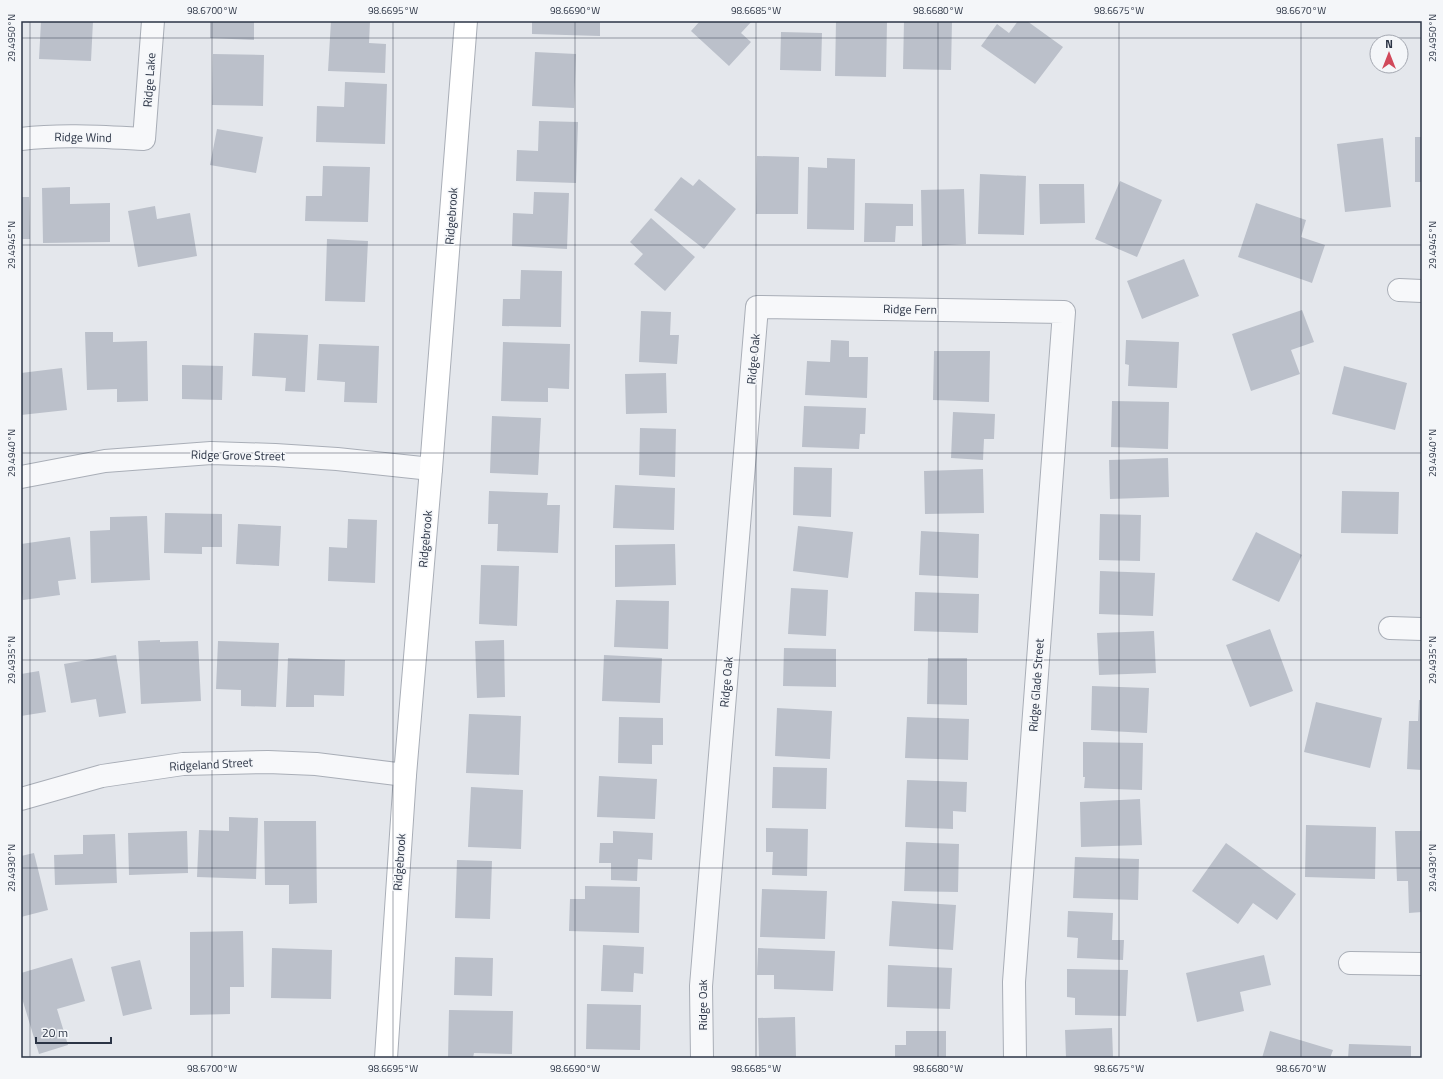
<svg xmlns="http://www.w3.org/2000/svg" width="1443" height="1079" viewBox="0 0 1443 1079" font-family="'Titillium Web',sans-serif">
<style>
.building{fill:#bbc0ca}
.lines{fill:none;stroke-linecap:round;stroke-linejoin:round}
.street-casing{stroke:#a9aeb7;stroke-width:24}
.secondary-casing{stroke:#a9aeb7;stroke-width:24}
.street{stroke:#f7f8fa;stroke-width:22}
.secondary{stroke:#fff;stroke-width:22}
.ticks{fill:none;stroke:#2b3445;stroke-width:1;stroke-opacity:0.45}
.labels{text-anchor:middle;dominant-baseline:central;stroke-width:3;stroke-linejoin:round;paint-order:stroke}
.street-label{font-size:12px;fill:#2b3445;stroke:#f4f6f9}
.neatline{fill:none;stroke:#2b3445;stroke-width:1.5}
.ticks-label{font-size:10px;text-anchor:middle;fill:#2b3445}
</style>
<rect width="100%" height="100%" fill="#e4e7ec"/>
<path class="building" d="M 41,21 L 93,21 L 91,61 L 39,59 Z
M 210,21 L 254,21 L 254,40 L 210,38 Z
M 331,21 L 370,21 L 369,43 L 386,44 L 385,73 L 328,71 Z
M 532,21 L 600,21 L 600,36 L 532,34 Z
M 700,21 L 752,21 L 741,33 L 751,42 L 729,66 L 691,31 Z
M 836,21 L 887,21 L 886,77 L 835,76 Z
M 904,21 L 952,21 L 951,70 L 903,69 Z
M 1018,21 L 1027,21 L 1063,47 L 1035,84 L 981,46 L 997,24 L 1009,33 Z
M 781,32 L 822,33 L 821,71 L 780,70 Z
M 535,52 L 576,54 L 574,108 L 532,106 Z
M 213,54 L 264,55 L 263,106 L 212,105 Z
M 345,82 L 387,84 L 385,144 L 316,142 L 317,106 L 344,107 Z
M 539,121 L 578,122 L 576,183 L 516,181 L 517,150 L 538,151 Z
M 217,129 L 263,137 L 256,173 L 210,165 Z
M 1415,137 L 1422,137 L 1422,182 L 1415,182 Z
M 1383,138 L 1391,207 L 1345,212 L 1337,144 Z
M 757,156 L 799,157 L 798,214 L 756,214 Z
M 827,158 L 855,159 L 854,230 L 807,229 L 808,167 L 827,168 Z
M 323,166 L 370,167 L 368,222 L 305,221 L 306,196 L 322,196 Z
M 980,174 L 1026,176 L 1024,235 L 978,234 Z
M 681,177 L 693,186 L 699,179 L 736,209 L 704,249 L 654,210 Z
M 1120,181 L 1162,200 L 1137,257 L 1095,239 Z
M 1039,184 L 1084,184 L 1085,223 L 1040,224 Z
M 70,187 L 70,204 L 110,203 L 110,242 L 43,243 L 42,188 Z
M 964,189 L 966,244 L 922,246 L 921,190 Z
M 534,192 L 569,193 L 567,249 L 512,246 L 513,213 L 533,214 Z
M 21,197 L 29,197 L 30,239 L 21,239 Z
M 865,203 L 913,204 L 913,226 L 896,226 L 895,242 L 864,242 Z
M 1256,203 L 1306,220 L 1301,237 L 1325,245 L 1312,283 L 1238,257 Z
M 155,206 L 157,219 L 190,213 L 197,256 L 138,267 L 128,211 Z
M 651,218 L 695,257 L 665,291 L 634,264 L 643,254 L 630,242 Z
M 327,239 L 368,241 L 365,302 L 325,301 Z
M 1184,259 L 1199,296 L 1142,319 L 1127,281 Z
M 521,270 L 562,271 L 561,327 L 502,326 L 503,299 L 520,299 Z
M 1302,310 L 1314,342 L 1291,350 L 1300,374 L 1251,391 L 1232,334 Z
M 641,311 L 671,312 L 670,335 L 679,335 L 677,364 L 639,362 Z
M 85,332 L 113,332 L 113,342 L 147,341 L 148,401 L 117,402 L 117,389 L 87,390 Z
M 254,333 L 308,335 L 305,392 L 285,391 L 286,378 L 252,376 Z
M 831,340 L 849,341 L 849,357 L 868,357 L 867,398 L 805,395 L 807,361 L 830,362 Z
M 1126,340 L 1179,342 L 1177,388 L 1128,386 L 1129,365 L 1125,364 Z
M 503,342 L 570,344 L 569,389 L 548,388 L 548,402 L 501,401 Z
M 319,344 L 379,346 L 377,403 L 344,402 L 345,382 L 317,380 Z
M 934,351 L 990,351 L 989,402 L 933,400 Z
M 182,365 L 223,366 L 222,400 L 182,399 Z
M 1344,366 L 1407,383 L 1395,430 L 1332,414 Z
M 62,368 L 67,410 L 21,415 L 21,373 Z
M 666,373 L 667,413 L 626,414 L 625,374 Z
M 1112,401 L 1169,402 L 1168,449 L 1111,447 Z
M 804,406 L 866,408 L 865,434 L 860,434 L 859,449 L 802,447 Z
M 953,412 L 995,414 L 994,439 L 984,439 L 983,460 L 951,458 Z
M 492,416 L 541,418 L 538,475 L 490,473 Z
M 640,428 L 676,429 L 675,477 L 639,475 Z
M 1168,458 L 1169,497 L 1110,499 L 1109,460 Z
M 794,467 L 832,468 L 831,517 L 793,515 Z
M 983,469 L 984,513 L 925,514 L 924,471 Z
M 615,485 L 675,488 L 674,530 L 613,528 Z
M 489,491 L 548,493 L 547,505 L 560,505 L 558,553 L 497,551 L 498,524 L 488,524 Z
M 1342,491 L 1399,492 L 1398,534 L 1341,533 Z
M 165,513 L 222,514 L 222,547 L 202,547 L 202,554 L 164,553 Z
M 1100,514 L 1141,515 L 1140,561 L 1099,560 Z
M 147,516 L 150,580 L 91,583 L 90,531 L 110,530 L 110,517 Z
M 348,519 L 377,520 L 375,583 L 328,581 L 329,547 L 347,548 Z
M 238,524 L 281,526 L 279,566 L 236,564 Z
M 798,526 L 853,532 L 848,578 L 793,571 Z
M 921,531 L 979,534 L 978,578 L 919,575 Z
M 1256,532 L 1302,555 L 1279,602 L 1232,580 Z
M 70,537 L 76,579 L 58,581 L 60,595 L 23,600 L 21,585 L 21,544 Z
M 675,544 L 676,585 L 615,587 L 615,545 Z
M 481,565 L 519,566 L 517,626 L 479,624 Z
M 1100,571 L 1155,573 L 1153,616 L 1099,614 Z
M 791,588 L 828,590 L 826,636 L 788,634 Z
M 915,592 L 979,594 L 978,633 L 914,631 Z
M 616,600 L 669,601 L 668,649 L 614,647 Z
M 1270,629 L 1293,691 L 1250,707 L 1226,645 Z
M 1154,631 L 1156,673 L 1099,675 L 1097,633 Z
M 160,640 L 160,642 L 198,641 L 201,701 L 141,704 L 138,641 Z
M 504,640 L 505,697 L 477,698 L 475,641 Z
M 218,641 L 279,643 L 276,707 L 241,706 L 241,690 L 216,689 Z
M 784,648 L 836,649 L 836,687 L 783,686 Z
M 116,655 L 126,713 L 99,717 L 96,699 L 71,703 L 64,664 Z
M 604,655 L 662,658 L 660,703 L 602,701 Z
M 288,658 L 345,660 L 344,696 L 314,695 L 314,707 L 286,707 Z
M 928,658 L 967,658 L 967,705 L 927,704 Z
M 39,671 L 46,712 L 21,716 L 21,674 Z
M 1092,686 L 1149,688 L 1147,733 L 1091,730 Z
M 1419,700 L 1422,700 L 1422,770 L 1407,769 L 1409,721 L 1418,721 Z
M 1316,702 L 1382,718 L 1370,768 L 1304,752 Z
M 777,708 L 832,711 L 830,759 L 775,756 Z
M 469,714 L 521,716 L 519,775 L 466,773 Z
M 619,717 L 663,718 L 663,745 L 652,745 L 652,764 L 618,763 Z
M 907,717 L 969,719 L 968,760 L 905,758 Z
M 1083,742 L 1143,743 L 1142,790 L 1084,788 L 1085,777 L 1083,777 Z
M 773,767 L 827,768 L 826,809 L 772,808 Z
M 599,776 L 657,779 L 655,819 L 597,817 Z
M 907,780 L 967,782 L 966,812 L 953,811 L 953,829 L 905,827 Z
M 471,787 L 523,790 L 521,849 L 468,847 Z
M 1140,799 L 1142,845 L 1081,847 L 1080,802 Z
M 229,817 L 258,818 L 256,879 L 197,877 L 199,830 L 229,831 Z
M 264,821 L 316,821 L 317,903 L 289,904 L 289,885 L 265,885 Z
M 1306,825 L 1376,827 L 1375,879 L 1305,877 Z
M 766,828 L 808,829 L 807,876 L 772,875 L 773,852 L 766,852 Z
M 187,831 L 188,873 L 129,875 L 128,833 Z
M 613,831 L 653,833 L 652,860 L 638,859 L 637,881 L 611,880 L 611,863 L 599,863 L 600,843 L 613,843 Z
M 1395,831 L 1422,831 L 1422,912 L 1409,913 L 1408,881 L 1397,881 Z
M 115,834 L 117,883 L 55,885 L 54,855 L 83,854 L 83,835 Z
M 906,842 L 959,844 L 958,892 L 904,891 Z
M 1226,843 L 1296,894 L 1277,920 L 1253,903 L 1238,924 L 1192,891 Z
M 34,853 L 48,910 L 21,917 L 21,856 Z
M 1075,857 L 1139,859 L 1138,900 L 1073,898 Z
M 457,860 L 492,861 L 490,919 L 455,918 Z
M 585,886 L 640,887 L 639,933 L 569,931 L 570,899 L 585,899 Z
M 762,889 L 827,891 L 825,939 L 760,937 Z
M 892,901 L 956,905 L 953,950 L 889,946 Z
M 1068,911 L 1113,913 L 1112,940 L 1124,940 L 1123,960 L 1077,958 L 1078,938 L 1067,937 Z
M 243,931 L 244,987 L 230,987 L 230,1014 L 190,1015 L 190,932 Z
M 603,945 L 644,947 L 643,974 L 634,973 L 633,992 L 601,991 Z
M 272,948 L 332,950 L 331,999 L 271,998 Z
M 758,948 L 835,951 L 833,991 L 774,989 L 774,975 L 757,975 Z
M 1264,955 L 1271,985 L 1240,992 L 1244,1011 L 1197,1022 L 1186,973 Z
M 455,957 L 493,958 L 492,996 L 454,995 Z
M 72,958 L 85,1001 L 57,1009 L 68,1045 L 39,1054 L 21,995 L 21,973 Z
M 140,960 L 152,1009 L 123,1016 L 111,967 Z
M 888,965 L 952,968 L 950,1009 L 887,1007 Z
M 1067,969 L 1128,970 L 1126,1016 L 1075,1015 L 1075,998 L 1067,997 Z
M 587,1004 L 641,1005 L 640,1050 L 586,1049 Z
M 449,1010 L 513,1011 L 512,1054 L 474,1053 L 473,1058 L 448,1058 Z
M 795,1017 L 796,1057 L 759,1058 L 758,1018 Z
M 1112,1028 L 1113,1058 L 1066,1058 L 1065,1030 Z
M 906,1031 L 946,1031 L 946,1058 L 895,1058 L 895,1045 L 906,1045 Z
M 1270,1031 L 1333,1050 L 1330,1058 L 1262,1058 Z
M 1349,1044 L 1411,1046 L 1411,1058 L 1348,1058 Z"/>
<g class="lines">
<defs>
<path id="street" d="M 21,139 C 62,134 103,137 144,139 L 153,21
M 1399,290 L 1422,291
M 21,477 L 105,461 L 211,453 L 275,455 L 337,459 L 431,469
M 1390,628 L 1422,629
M 21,799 L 102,776 L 183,764 L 268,762 L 316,764 L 405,775
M 1350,963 L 1422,964
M 702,1058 L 701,986 L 757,307 L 1064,312 L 1014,982 L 1015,1058"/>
<path id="secondary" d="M 386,1058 L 405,775 L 431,469 L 466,21"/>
</defs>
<use href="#street" class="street-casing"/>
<use href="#secondary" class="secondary-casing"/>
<use href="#street" class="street"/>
<use href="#secondary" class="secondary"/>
</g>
<path class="ticks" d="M 30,21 L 30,1058M 212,21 L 212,1058M 393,21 L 393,1058M 575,21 L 575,1058M 756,21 L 756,1058M 938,21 L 938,1058M 1119,21 L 1119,1058M 1301,21 L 1301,1058M 21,38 L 1422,38M 21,245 L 1422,245M 21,453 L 1422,453M 21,660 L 1422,660M 21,868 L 1422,868"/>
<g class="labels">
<g class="street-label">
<text transform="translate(149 80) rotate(-86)">Ridge Lake</text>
<text transform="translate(83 137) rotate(1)">Ridge Wind</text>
<text transform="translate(451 216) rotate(-86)">Ridgebrook</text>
<text transform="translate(910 309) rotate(1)">Ridge Fern</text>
<text transform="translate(753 359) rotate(-85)">Ridge Oak</text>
<text transform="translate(238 455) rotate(1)">Ridge Grove Street</text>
<text transform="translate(425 539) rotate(-85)">Ridgebrook</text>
<text transform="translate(726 682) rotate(-85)">Ridge Oak</text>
<text transform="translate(1036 685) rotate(-86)">Ridge Glade Street</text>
<text transform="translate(211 764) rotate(-3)">Ridgeland Street</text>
<text transform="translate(399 862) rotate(-86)">Ridgebrook</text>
<text transform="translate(702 1005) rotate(-90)">Ridge Oak</text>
</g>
</g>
<rect width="1443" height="1079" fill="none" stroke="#f4f6f9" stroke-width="44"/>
<g transform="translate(1389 54)"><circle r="19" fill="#f4f6f9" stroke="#a4a8b1"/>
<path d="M0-3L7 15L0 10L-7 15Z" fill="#d1495b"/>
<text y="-6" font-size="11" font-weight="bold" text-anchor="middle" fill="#2b3445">N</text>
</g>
<path d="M36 1037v6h75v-6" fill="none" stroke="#2b3445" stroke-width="2"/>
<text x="42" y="1037" font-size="12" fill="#2b3445" stroke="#f4f6f9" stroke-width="3" paint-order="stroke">20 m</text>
<rect x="22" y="22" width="1399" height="1035" class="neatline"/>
<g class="ticks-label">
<text x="212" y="14">98.6700°W</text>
<text x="393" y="14">98.6695°W</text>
<text x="575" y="14">98.6690°W</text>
<text x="756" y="14">98.6685°W</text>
<text x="938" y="14">98.6680°W</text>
<text x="1119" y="14">98.6675°W</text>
<text x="1301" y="14">98.6670°W</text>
<text transform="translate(11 38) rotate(-90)" y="4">29.4950°N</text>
<text transform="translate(1432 38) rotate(-90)" y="4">29.4950°N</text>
<text transform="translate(11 245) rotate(-90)" y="4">29.4945°N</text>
<text transform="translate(1432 245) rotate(-90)" y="4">29.4945°N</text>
<text transform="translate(11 453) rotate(-90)" y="4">29.4940°N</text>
<text transform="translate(1432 453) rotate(-90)" y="4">29.4940°N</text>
<text transform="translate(11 660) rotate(-90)" y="4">29.4935°N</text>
<text transform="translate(1432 660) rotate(-90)" y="4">29.4935°N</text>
<text transform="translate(11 868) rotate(-90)" y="4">29.4930°N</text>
<text transform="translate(1432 868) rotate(-90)" y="4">29.4930°N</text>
<text x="212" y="1072">98.6700°W</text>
<text x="393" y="1072">98.6695°W</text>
<text x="575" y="1072">98.6690°W</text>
<text x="756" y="1072">98.6685°W</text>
<text x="938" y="1072">98.6680°W</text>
<text x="1119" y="1072">98.6675°W</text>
<text x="1301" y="1072">98.6670°W</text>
</g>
</svg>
